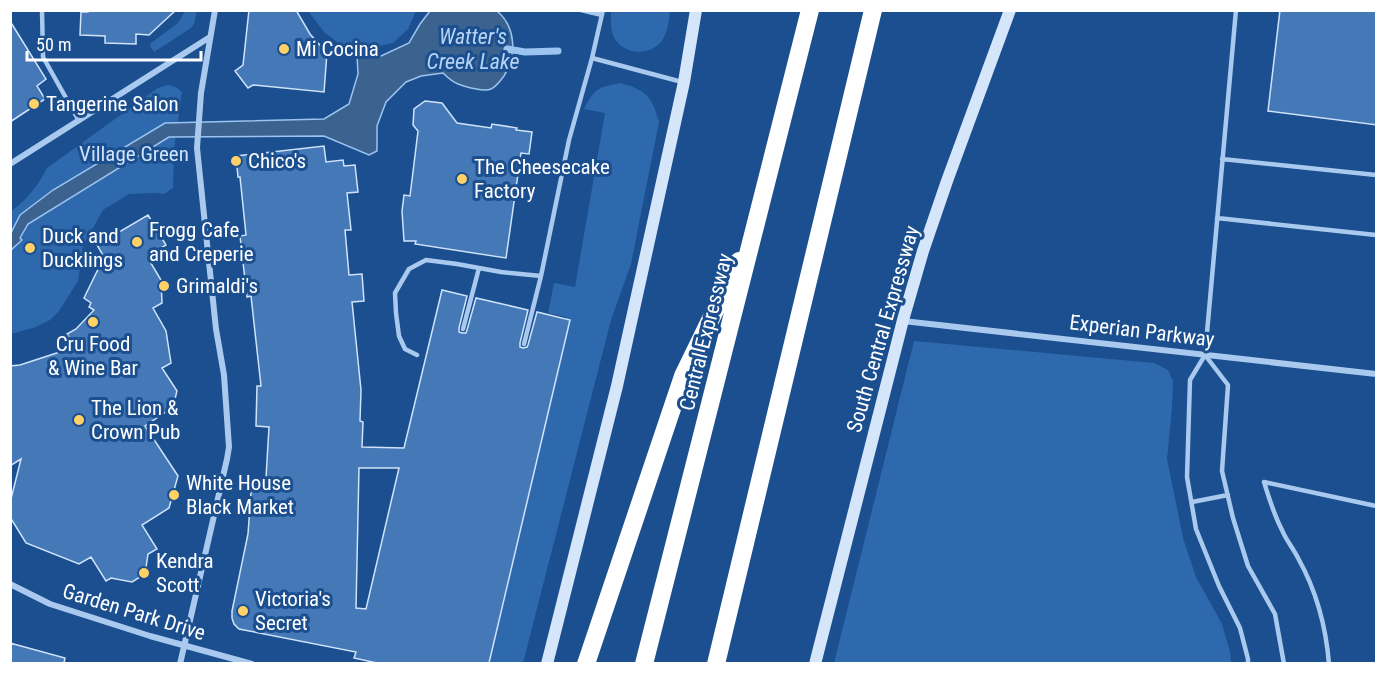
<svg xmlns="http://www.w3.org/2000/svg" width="1387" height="674" viewBox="0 0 1387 674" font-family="'Roboto Condensed',sans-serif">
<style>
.green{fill:#2e69ad}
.water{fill:#3c6290;stroke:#9cc4f0;stroke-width:1.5}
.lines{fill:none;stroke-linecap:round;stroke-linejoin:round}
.stream{stroke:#9cc4f0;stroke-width:7}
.building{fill:#4478b7;stroke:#cfe3fa;stroke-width:1.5;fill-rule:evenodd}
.service{stroke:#a9c9ee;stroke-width:4.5}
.minor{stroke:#a9c9ee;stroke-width:6}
.secondary{stroke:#d6e6fa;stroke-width:12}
.motorway{stroke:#fff;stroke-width:18}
.poi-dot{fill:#ffd166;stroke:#1b4f8f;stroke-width:2}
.labels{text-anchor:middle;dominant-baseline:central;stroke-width:6;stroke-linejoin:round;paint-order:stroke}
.poi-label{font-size:21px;fill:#fff;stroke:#1b4f8f;text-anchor:start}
.park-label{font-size:21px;fill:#cfe3fa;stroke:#1b4f8f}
.street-label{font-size:21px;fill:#fff;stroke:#1b4f8f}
.water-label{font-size:22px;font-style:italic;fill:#b5d3f5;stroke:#1b4f8f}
</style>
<rect width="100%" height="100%" fill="#1b4f8f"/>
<path class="green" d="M 185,11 L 197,11 L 194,24 L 191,28 L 154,52 L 150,46 L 151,43 L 178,23 Z
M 308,11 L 416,11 L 408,29 L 393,43 L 370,48 L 341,45 L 324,32 Z
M 611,11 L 670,11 C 669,20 668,31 663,39 C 652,57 621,56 613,35 C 610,27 611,18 611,11 Z
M 620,83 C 646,90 652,96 659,122 L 631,264 L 611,320 L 523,663 L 482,664 L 566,317 L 548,313 L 554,283 L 575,287 L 605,113 L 584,109 C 594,89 598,87 620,83 Z
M 168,85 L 176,87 L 182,92 L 174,149 L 173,188 L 164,194 L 155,193 L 129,194 L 103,210 L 83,246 L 78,281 L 59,311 L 50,320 L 36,327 L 11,334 L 10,212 C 28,199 37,187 47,168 L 158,88 Z
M 914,341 L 1154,363 L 1168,370 L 1173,381 L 1172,408 L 1167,459 L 1183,538 L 1196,577 L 1222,624 L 1230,652 L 1231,663 L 834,663 Z"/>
<path class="water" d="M 430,11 L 497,11 C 516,27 517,55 504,76 C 501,80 496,87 491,89 C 485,92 465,87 458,84 C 453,82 447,77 443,73 L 421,76 L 406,82 L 386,102 L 377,126 L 377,151 L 369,155 L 324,136 L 169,137 L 28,224 L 20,238 L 22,240 L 11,250 L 11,233 L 20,215 L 53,190 L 165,123 L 324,119 L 349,104 L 358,74 L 357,55 L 381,56 L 409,43 L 420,24 Z"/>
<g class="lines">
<path class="stream" d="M 507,49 L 525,52 L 558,51"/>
</g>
<path class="building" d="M 88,10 L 176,10 L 149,35 L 136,34 L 136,44 L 105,43 L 105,36 L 80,35 L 81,12 L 88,12 Z
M 249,10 L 296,10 L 310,34 L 327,53 L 324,92 L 253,85 L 248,88 L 235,71 L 243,65 Z
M 1280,10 L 1377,10 L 1377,125 L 1268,111 Z
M 10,21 L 46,79 L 37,86 L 45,99 L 10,122 Z
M 425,101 L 442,103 L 457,123 L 491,128 L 492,124 L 517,128 L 516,130 L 532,132 L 529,154 L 521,153 L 506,258 L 415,244 L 416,241 L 404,241 L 402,211 L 404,195 L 410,196 L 418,131 L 413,125 L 414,109 Z
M 324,146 L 326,162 L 343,160 L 344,166 L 355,165 L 358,192 L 347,193 L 351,230 L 345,230 L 349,275 L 362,274 L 364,301 L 352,302 L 361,390 L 360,421 L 363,422 L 362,447 L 404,448 L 442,290 L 467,296 L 459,328 L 459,332 L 462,333 L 466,333 L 467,330 L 476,298 L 528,310 L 520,343 L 520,347 L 523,348 L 527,347 L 528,345 L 537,312 L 570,320 L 489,663 L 377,663 L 354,658 L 356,652 L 239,629 L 234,624 L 232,618 L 232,611 L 248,534 L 252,478 L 266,478 L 269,427 L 256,426 L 257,386 L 261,386 L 251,296 L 247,297 L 240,236 L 246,235 L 240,177 L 238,177 L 236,156 ZM 359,468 L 399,468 L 366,609 L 356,608 Z
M 148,215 L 166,245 L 161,248 L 163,252 L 149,260 L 161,280 L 162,303 L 153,308 L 166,331 L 171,363 L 162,368 L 177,391 L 173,407 L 145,426 L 178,476 L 169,508 L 142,525 L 157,549 L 148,554 L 145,574 L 132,582 L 111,578 L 106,581 L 91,557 L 79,564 L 26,543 L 10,517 L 10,503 L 21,459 L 10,466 L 10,366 L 20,365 L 75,347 L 67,334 L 76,329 L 94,310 L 89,307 L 91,303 L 84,298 L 104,257 L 97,245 Z
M 10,643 L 65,658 L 64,663 L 10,663 Z"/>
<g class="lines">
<path class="service" d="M 42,10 L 43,57 L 79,121
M 581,10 L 602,15
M 1236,10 L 1205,355 L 1190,380 L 1187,477 L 1196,529 L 1219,586 L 1240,628 L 1248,659 L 1248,664
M 592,58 L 682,82
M 1222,159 L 1376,175
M 1217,218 L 1376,235
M 463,329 L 479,268
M 524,344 L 541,276 L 569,140 L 592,58 L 603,10
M 417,355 L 405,349 L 399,336 L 396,313 L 395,293 L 409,269 L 426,260 L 457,264 L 501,272 L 541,276
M 1205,355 L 1228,385 L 1222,471 L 1233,518 L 1248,566 L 1275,614 L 1284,664
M 1264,482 C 1269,498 1274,515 1282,530 C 1286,540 1293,548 1298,558 C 1316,590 1326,627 1329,664
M 1264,482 L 1376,506
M 1192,502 L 1228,495"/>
<path class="minor" d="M 10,164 L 210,37
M 903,321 L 1376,374
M 10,584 L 50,604 L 150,636 L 252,664
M 180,664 L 227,459 L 229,447 L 224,375 L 216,329 L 197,148 L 201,93 L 215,10"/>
<path class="secondary" d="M 547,664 L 617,386 L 684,82 L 696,10
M 815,664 L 903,320 L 923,251 L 947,181 L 1010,10"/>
<path class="motorway" d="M 586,664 L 683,376 L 739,261
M 644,664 L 810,10
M 716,664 L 873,10"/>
</g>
<g class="poi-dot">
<circle cx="284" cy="49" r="6"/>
<circle cx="34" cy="104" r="6"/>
<circle cx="236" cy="161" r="6"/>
<circle cx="462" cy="179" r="6"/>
<circle cx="137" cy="242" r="6"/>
<circle cx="30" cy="248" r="6"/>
<circle cx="164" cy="286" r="6"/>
<circle cx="93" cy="322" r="6"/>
<circle cx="79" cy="420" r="6"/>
<circle cx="174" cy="495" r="6"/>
<circle cx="144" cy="573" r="6"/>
<circle cx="243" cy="611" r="6"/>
</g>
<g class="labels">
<g class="poi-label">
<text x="296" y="49">Mi Cocina</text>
<text x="46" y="104">Tangerine Salon</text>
<text x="248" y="161">Chico's</text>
<text x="474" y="167">The Cheesecake<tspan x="474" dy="24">Factory</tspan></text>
<text x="149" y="230">Frogg Cafe<tspan x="149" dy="24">and Creperie</tspan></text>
<text x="42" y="236">Duck and<tspan x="42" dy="24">Ducklings</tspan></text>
<text x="176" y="286">Grimaldi's</text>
<text x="93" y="344" text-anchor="middle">Cru Food<tspan x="93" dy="24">&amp; Wine Bar</tspan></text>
<text x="91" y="408">The Lion &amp;<tspan x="91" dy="24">Crown Pub</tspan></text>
<text x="186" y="483">White House<tspan x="186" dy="24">Black Market</tspan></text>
<text x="156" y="561">Kendra<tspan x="156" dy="24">Scott</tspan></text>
<text x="255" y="599">Victoria's<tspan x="255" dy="24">Secret</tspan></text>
</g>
<g class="park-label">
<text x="134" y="154">Village Green</text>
</g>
<g class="street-label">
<text transform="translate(883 329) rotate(-74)">South Central Expressway</text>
<text transform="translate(1142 331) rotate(7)">Experian Parkway</text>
<text transform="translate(706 332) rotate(-76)">Central Expressway</text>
<text transform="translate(134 612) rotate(17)">Garden Park Drive</text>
</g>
<g class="water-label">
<text x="473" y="36">Watter's<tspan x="473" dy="25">Creek Lake</tspan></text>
</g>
</g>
<rect width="1387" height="674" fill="none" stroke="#ffffff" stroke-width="24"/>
<path d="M27 51v9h174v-9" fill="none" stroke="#ffffff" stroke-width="3"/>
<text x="36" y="51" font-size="18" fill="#ffffff" stroke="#1b4f8f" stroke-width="4.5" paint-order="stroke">50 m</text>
</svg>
